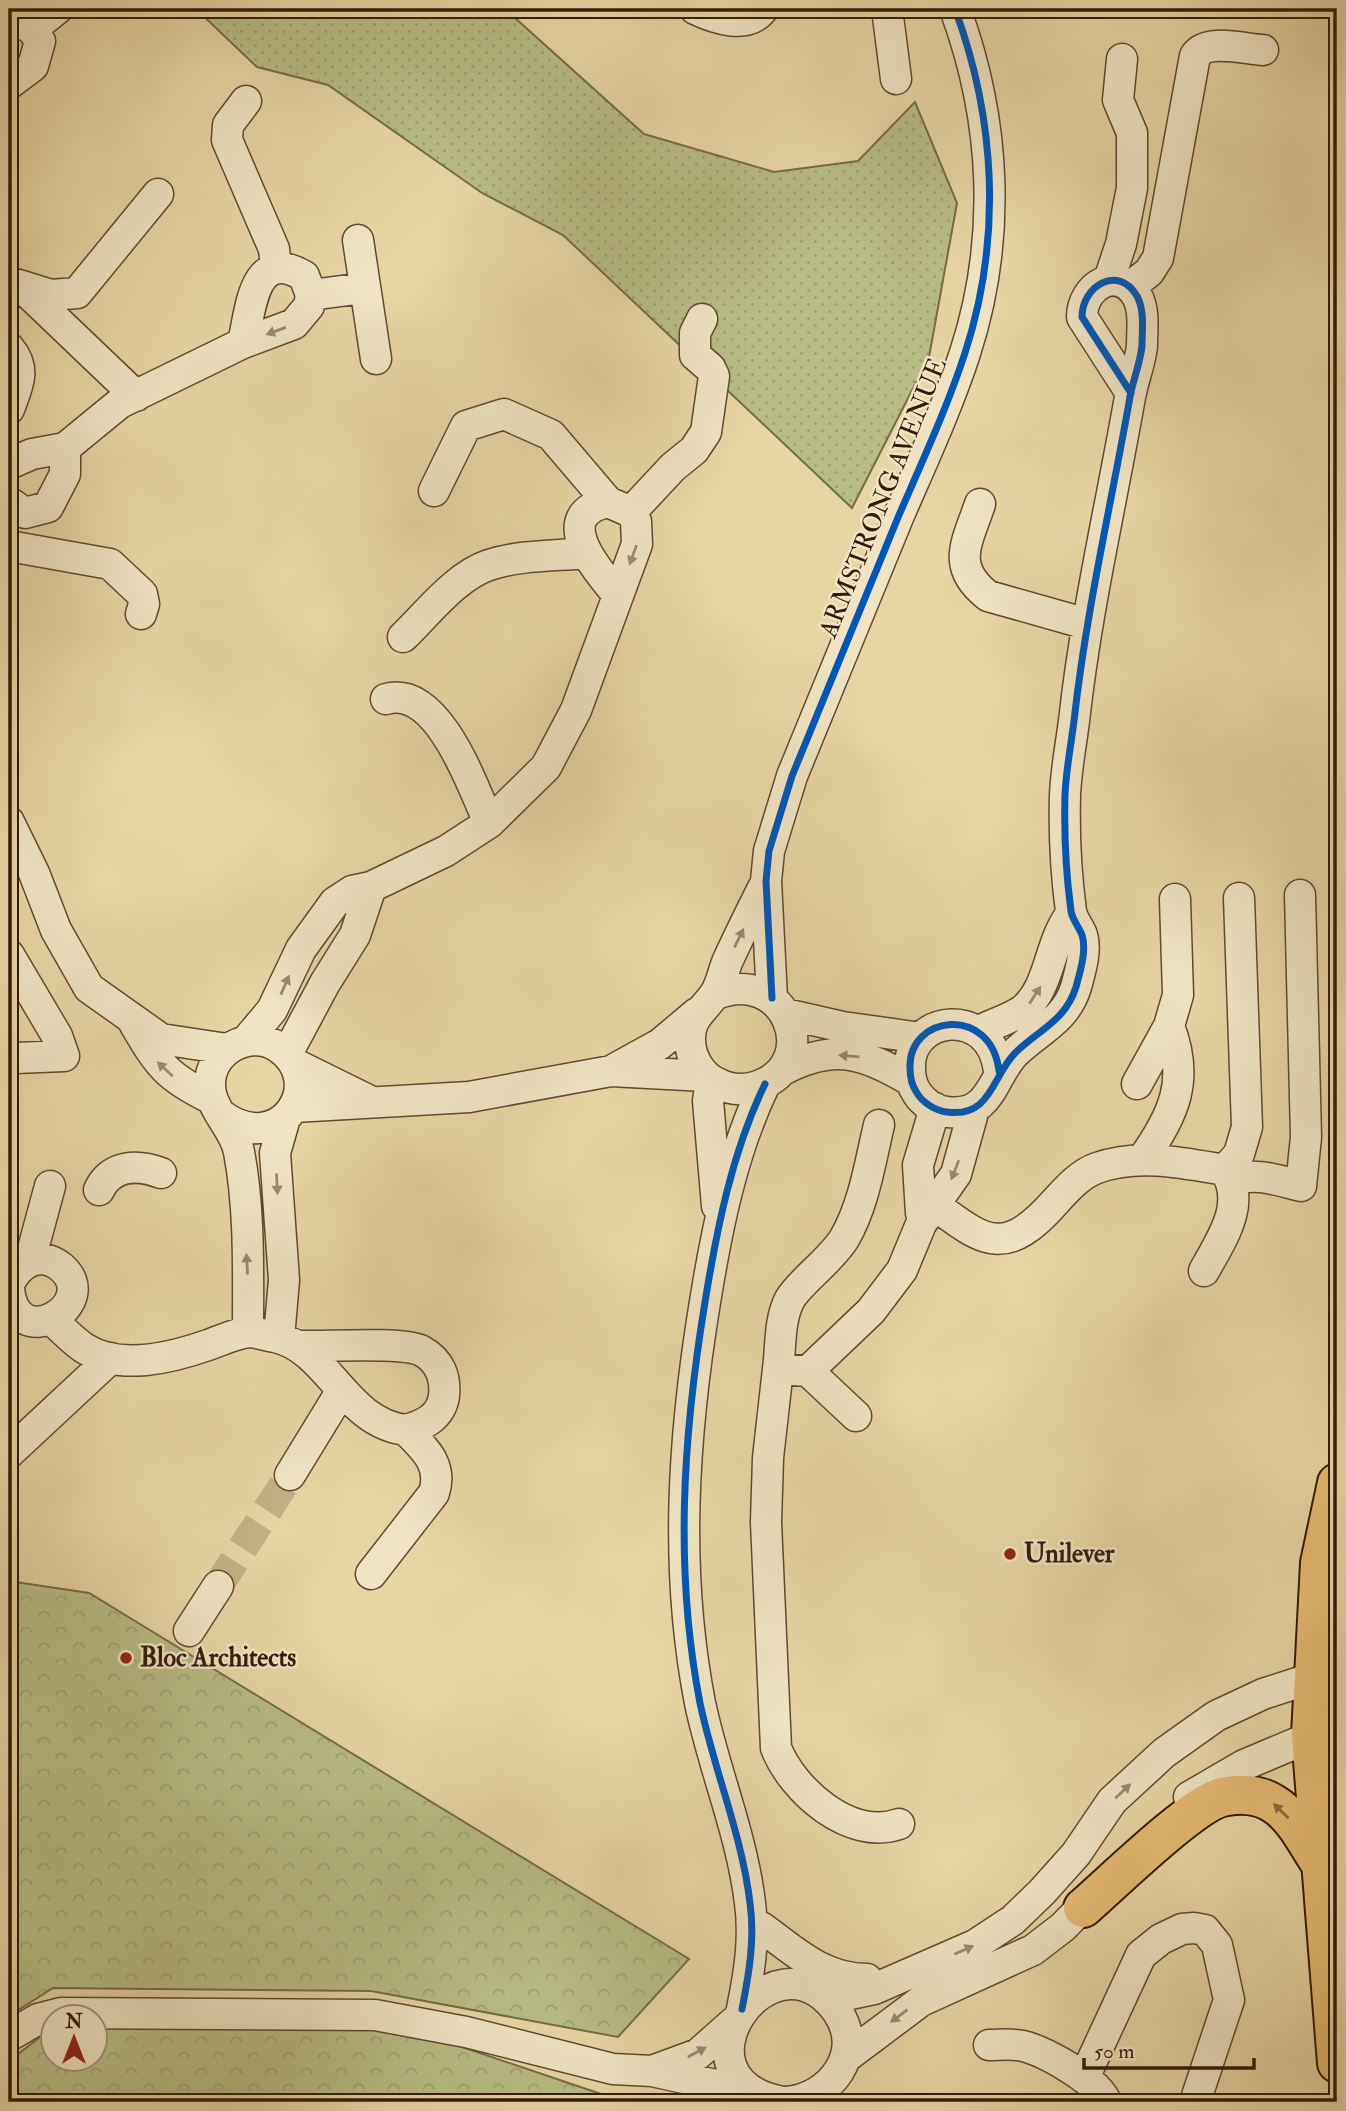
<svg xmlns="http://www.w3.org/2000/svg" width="1346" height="2111" viewBox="0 0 1346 2111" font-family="'IM FELL Double Pica',serif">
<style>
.forest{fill:url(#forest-crowns);stroke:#766c48;stroke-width:2}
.park{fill:url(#park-dots);stroke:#766c48;stroke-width:2}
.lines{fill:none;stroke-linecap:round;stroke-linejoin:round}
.minor-tunnel{stroke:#c4b085;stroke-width:30;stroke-dasharray:30 15;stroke-linecap:butt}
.minor-casing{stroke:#614930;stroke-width:33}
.highway-casing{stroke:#341a0a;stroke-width:42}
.minor{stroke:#f0e4c4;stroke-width:30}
.highway{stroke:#e4ba72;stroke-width:38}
.cycleway-casing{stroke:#f0e4c4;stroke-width:11}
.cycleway{stroke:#0057b8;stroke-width:7}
.oneway{fill:#9b8970}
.oneway2{fill:#8c6a3e}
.poi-dot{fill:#8f2418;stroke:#f0e4c4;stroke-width:2.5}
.labels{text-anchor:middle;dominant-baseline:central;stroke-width:5;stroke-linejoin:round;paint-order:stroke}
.street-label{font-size:26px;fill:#341a0a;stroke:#f0e4c4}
.poi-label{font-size:26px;font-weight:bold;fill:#341a0a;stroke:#f0e4c4;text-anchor:start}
</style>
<defs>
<pattern id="forest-crowns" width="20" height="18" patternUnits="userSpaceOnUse" patternTransform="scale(1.75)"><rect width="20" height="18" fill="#b8bd85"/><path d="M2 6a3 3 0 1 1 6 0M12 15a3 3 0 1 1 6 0" fill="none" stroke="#9fa272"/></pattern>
<pattern id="park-dots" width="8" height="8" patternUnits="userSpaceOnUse" patternTransform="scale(1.75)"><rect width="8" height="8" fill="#b8bd85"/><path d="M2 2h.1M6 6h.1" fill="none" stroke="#9fa272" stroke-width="1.8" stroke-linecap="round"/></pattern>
</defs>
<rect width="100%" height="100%" fill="#e8d5a4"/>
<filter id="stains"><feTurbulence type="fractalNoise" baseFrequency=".00286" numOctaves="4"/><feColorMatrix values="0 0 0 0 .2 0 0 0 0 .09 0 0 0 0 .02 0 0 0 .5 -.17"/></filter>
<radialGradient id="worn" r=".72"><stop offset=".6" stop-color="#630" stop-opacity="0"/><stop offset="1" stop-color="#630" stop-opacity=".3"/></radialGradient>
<path class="forest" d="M 9,1581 L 89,1593 L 689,1959 L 618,2037 L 371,1991 L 53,1988 L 9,2016 Z
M 379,2019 L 610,2097 L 618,2102 L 42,2102 L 9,2091 L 9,2061 L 52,2028 L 52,2058 L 94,2058 L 95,2023 Z"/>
<path class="park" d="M 196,9 L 505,9 L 644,134 L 774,172 L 858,161 L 915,102 L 957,203 L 929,357 L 852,508 L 563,235 L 482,193 L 328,85 L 257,67 Z"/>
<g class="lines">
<path class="minor-tunnel" d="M 218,1586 L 290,1475"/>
<defs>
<path id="minor" d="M 695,9 C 714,18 747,30 763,9
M 887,9 L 896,79
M 9,16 L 32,29 L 40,41 L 33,66 L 9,84
M 32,29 L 57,9
M 246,101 L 228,125 L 227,140 L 274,249 L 276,268
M 358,240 L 376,359
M 1109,280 L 1121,244 L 1132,188 L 1132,133 L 1118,100 L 1122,59
M 1130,287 L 1149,272 L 1158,258 L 1195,56 C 1206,38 1244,49 1263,50
M 24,289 L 136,396
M 9,295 L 19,285 L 51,295 L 77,293 L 158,194
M 311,295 L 364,288
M 9,348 C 27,369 18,385 9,409
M 9,464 L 32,454 L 65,448 L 120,403 L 243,343 L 294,324 L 309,306 L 311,295 L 304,276 C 253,246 251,309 243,343
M 434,491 L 466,426 L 504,414 L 551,435 L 608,502
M 9,502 L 25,513 L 48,507 L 65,474 L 65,448
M 980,504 C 967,543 950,566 988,596 L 1087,624
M 631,512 L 673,467 L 694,450 L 706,432 L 714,376 L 710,368 L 695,355 L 695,333 L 702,319
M 9,546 L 110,564 L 142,594 L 144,604 L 141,614
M 403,637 C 428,613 456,576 489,565 C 519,555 555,556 586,553
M 386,699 C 438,684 473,787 489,823
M 9,822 L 34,873 L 56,930 L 89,988 L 161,1039 L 227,1049
M 9,955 L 57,1036 L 64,1056 L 16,1058
M 714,995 C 786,964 824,1063 758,1086 C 744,1091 730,1090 717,1083 C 701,1076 690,1057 690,1040 C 689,1018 703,1011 714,995 C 721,986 723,971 728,960 C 739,936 751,912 763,888
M 772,998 L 766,881 L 769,851 L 792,776 C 828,689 863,602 899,515 C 922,462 947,408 965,353 C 1002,239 996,120 955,9
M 786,1014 L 843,1027 L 921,1038
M 134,1023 C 159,1066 167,1077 212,1099
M 979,1031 C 993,1024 1010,1019 1023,1010 C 1051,987 1048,944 1071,914
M 246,1041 L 272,1010 L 301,949 L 335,902 L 352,891 L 371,887 L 446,851 L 489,823 L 546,767 L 576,710 L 637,544 L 636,521 L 631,512 L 608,502 C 549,515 597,570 617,594
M 287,1054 L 325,983 L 355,935 L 371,887
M 295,1064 L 370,1101
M 611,1071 L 660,1044 L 697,1013
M 781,1071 C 833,1043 863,1052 911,1081
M 999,1071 C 991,1004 908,1015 910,1068 C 910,1077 912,1086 917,1093 C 923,1103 936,1111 947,1112 C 992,1118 992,1075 1016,1052 C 1039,1030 1066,1020 1076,987 C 1080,972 1087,950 1082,935 C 1079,927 1072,919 1071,911 C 1066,874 1064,832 1065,795 C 1066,770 1071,745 1074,721 C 1086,612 1111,505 1130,397 C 1133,380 1140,364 1142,346 C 1142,330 1145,311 1137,296 C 1118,264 1082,286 1082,317 L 1131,393
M 711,1081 L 708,1101 L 717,1206
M 1137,1084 L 1169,1026 L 1178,995 L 1175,899
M 294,1107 L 469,1097 L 611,1071 L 705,1076
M 220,1114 C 280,1160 330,1082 278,1047 C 250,1028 209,1051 210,1085 C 210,1110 235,1128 239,1152 C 250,1210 248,1274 248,1332
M 1142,1160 C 1174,1115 1190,1080 1169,1026
M 1225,1170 L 1239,1154 L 1247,1127 L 1239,898
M 1231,1180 C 1256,1172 1276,1180 1301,1186 L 1306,1137 L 1300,895
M 99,1190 C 111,1165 137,1164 161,1173
M 920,1195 C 978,1234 998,1267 1055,1202 C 1067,1189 1080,1174 1097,1168 C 1138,1153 1184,1163 1225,1170 C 1247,1204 1221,1240 1204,1271
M 921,1213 L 918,1165 L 935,1108
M 30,1260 L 50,1186
M 9,1284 C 19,1263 40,1250 61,1267 C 104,1303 15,1358 9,1288
M 52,1320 C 62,1329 72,1340 84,1348 C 120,1371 171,1358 208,1345 C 220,1341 236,1333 249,1332 C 257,1332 267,1336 275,1337 C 329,1349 345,1423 406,1430 C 425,1449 443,1465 434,1493 L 371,1574
M 279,1338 L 284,1280 L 275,1153 L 285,1118
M 298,1346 C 324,1347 402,1341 422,1351 C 440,1361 446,1377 444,1396 C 441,1417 424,1425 406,1430
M 778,1369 C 781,1347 779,1319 790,1299 C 800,1282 830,1261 844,1239 C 864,1205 870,1163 879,1125
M 808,1371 L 856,1416
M 9,1453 L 111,1358
M 290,1475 L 342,1390
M 189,1631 L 218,1586
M 1189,1797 L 1244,1765 L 1337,1726
M 899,1824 C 850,1841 793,1791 776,1748 L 766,1522 L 768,1458 L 778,1369 L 808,1371 L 871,1311 L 902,1270 L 921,1224 L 956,1174 L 974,1109
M 761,1927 C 795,1951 822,1979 867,1979
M 819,1993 L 850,1994 L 874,1989 L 975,1945 L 1013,1920 L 1042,1892 L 1076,1854 L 1112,1801 L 1164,1753 L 1216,1716 L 1263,1694 L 1337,1670
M 742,2009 C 749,1974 755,1939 750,1903 C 742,1835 714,1770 700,1703 C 674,1569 683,1436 705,1302 C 717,1228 732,1152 765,1084
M 9,2036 L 38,2019 L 61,2013 L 375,2015 L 466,2032 L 613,2069 L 652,2071 L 757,2094
M 989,2045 C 1001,2045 1014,2043 1027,2047 C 1049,2054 1098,2081 1106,2102
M 845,2058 L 921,2001 L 1033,1950 L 1063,1927 L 1096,1893
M 652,2071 L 698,2054 L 734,2022
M 1084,2078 L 1141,1955 L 1161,1939 L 1182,1929 L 1194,1928 L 1205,1930 L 1217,1945 L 1229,2000 L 1197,2096
M 783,2102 C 662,2080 772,1922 837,2011 C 866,2053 830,2099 786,2102"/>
<path id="highway" d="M 1337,1483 L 1320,1563 L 1311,1735 L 1337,2063
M 1083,1908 C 1111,1884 1191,1805 1222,1797 C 1239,1793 1259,1794 1274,1804 C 1294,1816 1307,1844 1320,1863"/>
</defs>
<use href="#minor" class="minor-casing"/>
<use href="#highway" class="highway-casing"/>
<use href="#minor" class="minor"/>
<use href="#highway" class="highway"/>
<defs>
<path id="cycleway" d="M 772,998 L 766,881 L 769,851 L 792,776 C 828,689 863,602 899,515 C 922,462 947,408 965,353 C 1002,239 996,120 955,9
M 999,1071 C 991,1004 908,1015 910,1068 C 910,1077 912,1086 917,1093 C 923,1103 936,1111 947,1112 C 992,1118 992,1075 1016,1052 C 1039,1030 1066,1020 1076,987 C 1080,972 1087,950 1082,935 C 1079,927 1072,919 1071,911 C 1066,874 1064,832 1065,795 C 1066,770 1071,745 1074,721 C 1086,612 1111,505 1130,397 C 1133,380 1140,364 1142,346 C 1142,330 1145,311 1137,296 C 1118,264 1082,286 1082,317 L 1131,393
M 742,2009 C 749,1974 755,1939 750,1903 C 742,1835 714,1770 700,1703 C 674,1569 683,1436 705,1302 C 717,1228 732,1152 765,1084"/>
</defs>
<use href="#cycleway" class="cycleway-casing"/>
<use href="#cycleway" class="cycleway"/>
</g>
<defs><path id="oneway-solid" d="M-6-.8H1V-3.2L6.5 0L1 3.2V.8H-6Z" transform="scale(1.75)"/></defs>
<g class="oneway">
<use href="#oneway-solid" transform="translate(276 331) rotate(160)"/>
<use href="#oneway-solid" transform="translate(633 555) rotate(110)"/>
<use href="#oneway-solid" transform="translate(739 938) rotate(-64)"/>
<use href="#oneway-solid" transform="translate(285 985) rotate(-66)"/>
<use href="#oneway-solid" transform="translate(1035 995) rotate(-57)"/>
<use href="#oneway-solid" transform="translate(849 1056) rotate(-175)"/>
<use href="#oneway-solid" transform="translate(165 1069) rotate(-137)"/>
<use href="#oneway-solid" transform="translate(955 1170) rotate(111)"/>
<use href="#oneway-solid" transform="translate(277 1184) rotate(87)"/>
<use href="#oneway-solid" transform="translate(247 1264) rotate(-93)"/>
<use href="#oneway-solid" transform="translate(1123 1791) rotate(-43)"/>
<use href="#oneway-solid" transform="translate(964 1950) rotate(-24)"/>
<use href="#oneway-solid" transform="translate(899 2016) rotate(143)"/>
<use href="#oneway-solid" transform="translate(697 2052) rotate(-28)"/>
</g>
<use class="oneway2" href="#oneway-solid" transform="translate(1281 1811) rotate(-136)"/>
<g class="poi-dot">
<circle cx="1010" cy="1554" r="7"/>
<circle cx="126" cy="1658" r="7"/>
</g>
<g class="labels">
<g class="street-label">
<text transform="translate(883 498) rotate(-68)">ARMSTRONG AVENUE</text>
</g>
<g class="poi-label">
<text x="1024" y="1554">Unilever</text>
<text x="140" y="1658">Bloc Architects</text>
</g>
</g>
<rect width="1346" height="2111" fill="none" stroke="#e8d5a4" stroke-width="35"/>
<rect x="10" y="10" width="1325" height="2090" fill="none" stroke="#341a0a" stroke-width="3.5"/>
<rect x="18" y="18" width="1311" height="2076" fill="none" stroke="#341a0a" stroke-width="2"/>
<g transform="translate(74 2038)"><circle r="33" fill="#f0e4c4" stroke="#a5937a" stroke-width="2"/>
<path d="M0-5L12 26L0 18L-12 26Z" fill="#8f2418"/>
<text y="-10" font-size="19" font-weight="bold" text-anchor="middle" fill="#341a0a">N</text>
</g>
<path d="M1084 2058v10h170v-10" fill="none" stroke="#341a0a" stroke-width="3.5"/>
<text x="1094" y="2058" font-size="21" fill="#341a0a" stroke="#f0e4c4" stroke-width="5" paint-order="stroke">50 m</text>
<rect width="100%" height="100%" filter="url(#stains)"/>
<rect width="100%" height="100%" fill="url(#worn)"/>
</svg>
